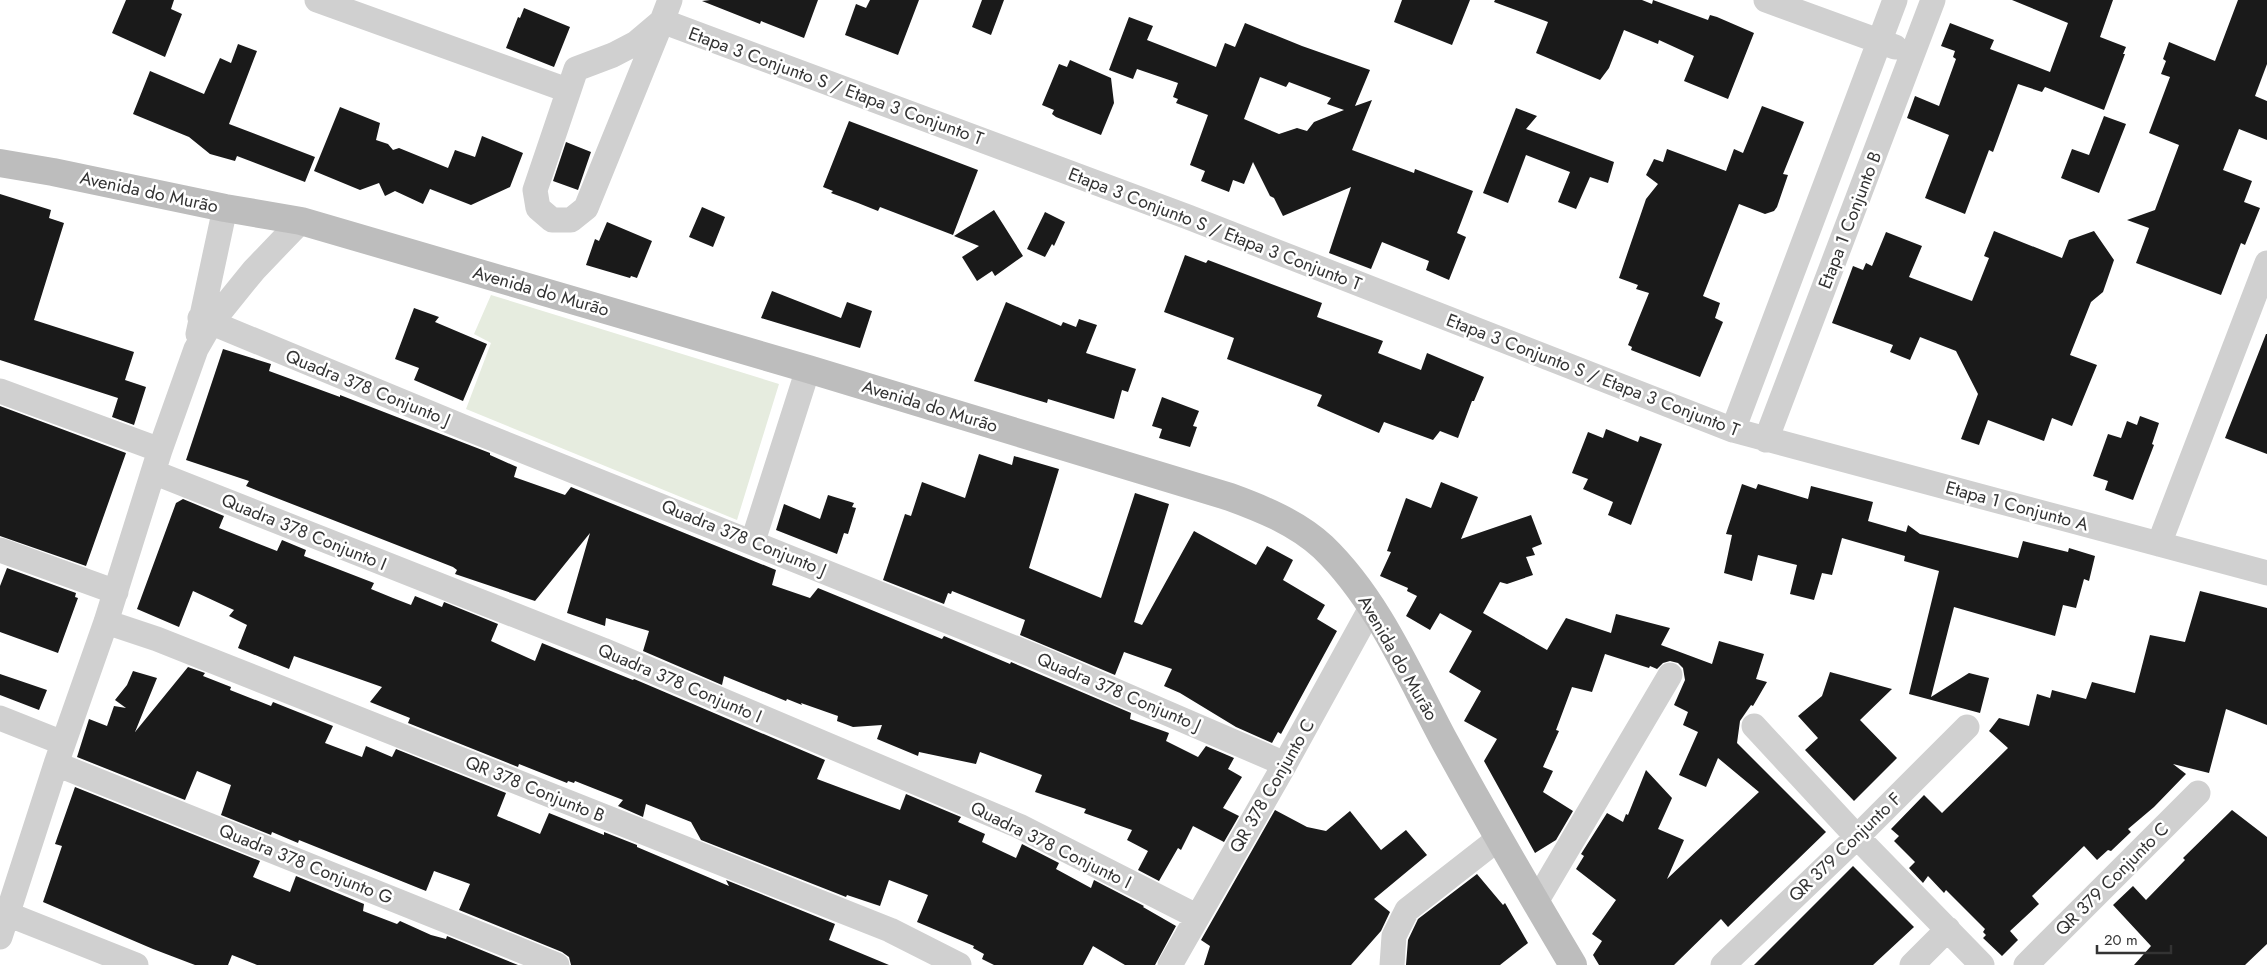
<svg xmlns="http://www.w3.org/2000/svg" width="2267" height="965" viewBox="0 0 2267 965" font-family="Jost,sans-serif">
<style>
.green{fill:#e6ecdf}
.building{fill:#1a1a1a;fill-rule:evenodd}
.lines{fill:none;stroke-linecap:round;stroke-linejoin:round}
.street{stroke:#d0d0d0;stroke-width:25}
.secondary{stroke:#bdbdbd;stroke-width:28}
.labels{text-anchor:middle;dominant-baseline:central;stroke-width:5;stroke-linejoin:round;paint-order:stroke}
.street-label{font-size:18px;fill:#333;stroke:#fff}
</style>
<rect width="100%" height="100%" fill="#fff"/>
<path class="green" d="M 491,295 L 779,384 L 737,520 L 466,409 L 491,343 L 474,334 Z"/>
<path class="building" d="M 126,0 L 174,0 L 171,9 L 182,14 L 165,57 L 112,33 Z
M 710,0 L 818,0 L 804,38 L 761,21 L 760,24 L 702,1 Z
M 870,0 L 919,0 L 898,55 L 845,35 L 856,4 L 866,8 Z
M 982,0 L 1004,0 L 991,35 L 972,27 Z
M 1402,0 L 1470,0 L 1452,45 L 1394,22 Z
M 1495,0 L 1642,0 L 1652,4 L 1653,0 L 1708,20 L 1710,15 L 1717,17 L 1754,33 L 1728,99 L 1684,81 L 1694,56 L 1659,40 L 1658,44 L 1624,30 L 1609,68 L 1600,80 L 1536,53 L 1548,22 L 1494,2 Z
M 2012,0 L 2113,0 L 2100,37 L 2126,47 L 2123,54 L 2125,54 L 2104,110 L 2045,87 L 2042,92 L 2018,84 L 1993,152 L 1989,150 L 1965,214 L 1925,198 L 1949,135 L 1907,118 L 1915,96 L 1939,106 L 1956,59 L 1953,57 L 1955,51 L 1941,46 L 1950,23 L 1994,40 L 1990,49 L 2050,72 L 2068,23 Z
M 2238,0 L 2267,0 L 2267,64 L 2255,96 L 2267,101 L 2267,140 L 2239,129 L 2223,170 L 2252,181 L 2244,202 L 2260,208 L 2245,245 L 2241,243 L 2221,295 L 2136,263 L 2149,228 L 2127,220 L 2155,210 L 2179,145 L 2149,133 L 2170,77 L 2161,74 L 2166,61 L 2163,59 L 2169,42 L 2215,61 Z
M 524,8 L 570,27 L 554,67 L 506,48 L 518,17 L 520,18 Z
M 1129,17 L 1153,26 L 1147,40 L 1216,67 L 1225,43 L 1235,47 L 1245,23 L 1302,46 L 1370,70 L 1355,106 L 1372,100 L 1352,150 L 1414,173 L 1415,169 L 1473,191 L 1457,233 L 1466,237 L 1449,280 L 1426,270 L 1429,261 L 1382,242 L 1371,269 L 1329,253 L 1351,187 L 1283,216 L 1274,198 L 1270,196 L 1253,162 L 1244,184 L 1233,180 L 1229,192 L 1201,181 L 1205,171 L 1190,165 L 1208,115 L 1176,103 L 1178,99 L 1173,97 L 1178,83 L 1137,69 L 1133,79 L 1109,70 ZM 1260,77 L 1286,87 L 1289,82 L 1331,98 L 1327,104 L 1344,110 L 1314,122 L 1307,131 L 1297,128 L 1279,134 L 1244,119 Z
M 238,44 L 257,51 L 229,124 L 315,157 L 305,182 L 237,156 L 235,161 L 210,154 L 189,137 L 133,114 L 150,71 L 204,94 L 220,58 L 231,63 Z
M 1070,60 L 1111,78 L 1114,103 L 1101,135 L 1056,117 L 1052,114 L 1054,110 L 1042,105 L 1059,64 L 1067,67 Z
M 1762,106 L 1804,122 L 1783,174 L 1788,175 L 1777,207 L 1774,211 L 1765,214 L 1739,204 L 1703,296 L 1720,303 L 1715,318 L 1723,322 L 1700,377 L 1631,350 L 1632,347 L 1628,345 L 1649,293 L 1636,289 L 1638,285 L 1619,278 L 1646,199 L 1658,184 L 1646,175 L 1654,159 L 1663,162 L 1667,149 L 1726,171 L 1734,149 L 1743,153 Z
M 340,107 L 380,123 L 376,140 L 388,144 L 393,150 L 399,148 L 448,168 L 455,150 L 475,157 L 482,136 L 523,153 L 510,187 L 471,205 L 430,189 L 423,204 L 395,191 L 385,196 L 379,183 L 360,190 L 314,171 Z
M 1516,108 L 1537,116 L 1526,129 L 1614,162 L 1608,183 L 1590,177 L 1576,209 L 1558,202 L 1570,172 L 1526,155 L 1508,203 L 1483,193 Z
M 2104,116 L 2126,124 L 2099,193 L 2061,178 L 2072,149 L 2089,155 Z
M 849,121 L 978,170 L 953,235 L 880,207 L 878,211 L 858,203 L 831,193 L 833,191 L 823,187 Z
M 566,142 L 591,152 L 578,190 L 553,181 Z
M 0,194 L 51,210 L 49,218 L 64,223 L 34,320 L 134,352 L 125,380 L 146,387 L 134,425 L 112,417 L 118,398 L 0,360 Z
M 702,207 L 725,217 L 713,247 L 689,237 Z
M 994,210 L 1023,256 L 995,276 L 992,271 L 977,281 L 962,257 L 979,246 L 954,236 Z
M 1045,212 L 1065,222 L 1054,246 L 1052,244 L 1045,257 L 1027,249 Z
M 607,222 L 652,241 L 637,278 L 631,276 L 630,278 L 586,265 L 595,239 L 599,241 Z
M 1994,231 L 2062,258 L 2069,240 L 2094,231 L 2114,260 L 2103,292 L 2091,302 L 2070,355 L 2097,365 L 2072,426 L 2052,418 L 2044,441 L 1988,420 L 1979,445 L 1961,439 L 1978,394 L 1956,351 L 1920,337 L 1910,360 L 1890,352 L 1893,345 L 1832,323 L 1853,266 L 1863,270 L 1866,263 L 1872,266 L 1886,232 L 1922,246 L 1909,277 L 1972,301 L 1989,258 L 1984,256 Z
M 1185,255 L 1206,263 L 1208,260 L 1322,303 L 1317,317 L 1383,341 L 1378,353 L 1421,370 L 1427,353 L 1484,377 L 1474,401 L 1472,401 L 1458,438 L 1440,431 L 1433,440 L 1384,422 L 1379,433 L 1317,406 L 1322,395 L 1227,359 L 1234,338 L 1164,312 Z
M 772,291 L 841,318 L 847,302 L 872,311 L 860,348 L 761,318 Z
M 1006,302 L 1061,326 L 1063,322 L 1076,327 L 1079,319 L 1097,325 L 1086,353 L 1136,369 L 1128,392 L 1122,390 L 1114,419 L 1048,399 L 1047,403 L 974,381 Z
M 414,308 L 439,317 L 435,322 L 487,344 L 463,401 L 414,380 L 419,368 L 395,359 Z
M 2266,334 L 2267,334 L 2267,454 L 2225,438 Z
M 223,349 L 271,364 L 269,371 L 340,397 L 340,395 L 490,453 L 490,455 L 517,467 L 514,477 L 565,495 L 571,487 L 776,570 L 772,585 L 810,598 L 818,588 L 942,639 L 944,636 L 1010,664 L 1011,662 L 1131,713 L 1130,719 L 1169,733 L 1166,741 L 1198,757 L 1206,746 L 1234,758 L 1228,769 L 1242,777 L 1223,808 L 1239,816 L 1224,842 L 1193,826 L 1181,850 L 1178,848 L 1159,881 L 1138,870 L 1148,851 L 1127,840 L 1132,830 L 1084,813 L 1086,809 L 1035,792 L 1042,775 L 980,752 L 976,764 L 919,752 L 918,756 L 877,739 L 882,725 L 853,727 L 837,721 L 838,716 L 801,703 L 802,705 L 787,699 L 786,701 L 724,676 L 722,685 L 643,651 L 649,631 L 606,618 L 605,626 L 567,613 L 590,533 L 535,601 L 455,574 L 457,570 L 453,567 L 246,486 L 249,481 L 186,460 Z
M 1162,397 L 1199,411 L 1193,426 L 1197,427 L 1190,447 L 1159,438 L 1162,429 L 1152,426 Z
M 0,406 L 126,453 L 86,566 L 0,536 Z
M 2140,416 L 2159,423 L 2152,444 L 2154,445 L 2133,500 L 2105,490 L 2108,481 L 2093,476 L 2108,434 L 2121,438 L 2127,421 L 2137,425 Z
M 1606,429 L 1638,442 L 1640,436 L 1662,444 L 1631,525 L 1608,515 L 1613,502 L 1583,489 L 1588,479 L 1572,473 L 1588,432 L 1603,438 Z
M 979,454 L 1012,465 L 1014,456 L 1059,469 L 1029,568 L 1101,598 L 1135,493 L 1169,504 L 1134,622 L 1142,625 L 1194,531 L 1256,565 L 1267,546 L 1293,560 L 1283,580 L 1325,605 L 1317,619 L 1337,631 L 1281,734 L 1278,732 L 1272,743 L 1236,727 L 1180,693 L 1164,686 L 1172,669 L 1124,652 L 1115,675 L 1020,635 L 1025,620 L 952,591 L 951,594 L 948,593 L 944,604 L 883,580 L 905,514 L 911,516 L 922,482 L 965,498 Z
M 1441,482 L 1478,497 L 1461,539 L 1531,515 L 1542,544 L 1532,548 L 1535,555 L 1526,557 L 1533,575 L 1507,584 L 1500,582 L 1483,613 L 1547,650 L 1566,618 L 1611,633 L 1616,614 L 1670,628 L 1661,645 L 1712,664 L 1719,641 L 1764,654 L 1756,679 L 1767,682 L 1753,706 L 1751,705 L 1740,721 L 1737,743 L 1826,832 L 1728,927 L 1721,919 L 1674,965 L 1599,965 L 1593,955 L 1602,941 L 1592,934 L 1616,900 L 1576,869 L 1584,856 L 1581,854 L 1607,813 L 1623,822 L 1626,814 L 1628,815 L 1646,770 L 1672,798 L 1658,829 L 1684,840 L 1667,879 L 1759,792 L 1718,758 L 1706,787 L 1679,775 L 1698,732 L 1683,725 L 1688,712 L 1674,705 L 1685,680 L 1683,668 L 1678,663 L 1670,661 L 1663,663 L 1657,669 L 1650,666 L 1649,668 L 1605,654 L 1592,692 L 1572,687 L 1556,730 L 1559,731 L 1543,767 L 1553,771 L 1543,792 L 1573,811 L 1556,840 L 1535,853 L 1484,761 L 1497,739 L 1464,721 L 1481,691 L 1449,672 L 1472,631 L 1440,613 L 1430,630 L 1406,616 L 1417,596 L 1407,591 L 1408,588 L 1380,576 L 1391,552 L 1387,551 L 1406,498 L 1431,508 Z
M 1742,484 L 1756,489 L 1758,484 L 1808,499 L 1811,486 L 1873,502 L 1868,521 L 1906,532 L 1908,525 L 1920,534 L 2018,558 L 2023,541 L 2068,552 L 2069,548 L 2095,556 L 2089,581 L 2084,579 L 2076,608 L 2063,605 L 2055,636 L 1954,607 L 1931,697 L 1969,673 L 1989,678 L 1980,713 L 1909,694 L 1939,571 L 1904,561 L 1905,556 L 1842,538 L 1832,575 L 1822,573 L 1814,600 L 1790,594 L 1797,565 L 1758,555 L 1752,581 L 1724,573 L 1732,535 L 1726,534 Z
M 828,495 L 854,503 L 852,507 L 856,508 L 848,534 L 844,533 L 837,554 L 776,530 L 784,504 L 820,519 Z
M 183,499 L 224,516 L 219,528 L 277,551 L 282,540 L 306,550 L 304,556 L 374,583 L 371,589 L 393,598 L 411,605 L 415,596 L 442,607 L 444,602 L 498,624 L 491,641 L 535,661 L 542,643 L 633,680 L 634,679 L 825,760 L 817,779 L 900,810 L 906,794 L 961,817 L 958,822 L 985,834 L 982,842 L 1016,858 L 1022,844 L 1059,863 L 1056,869 L 1091,888 L 1094,880 L 1144,906 L 1143,907 L 1176,926 L 1155,965 L 1125,965 L 1093,946 L 1083,965 L 994,965 L 982,959 L 984,954 L 973,948 L 974,946 L 917,922 L 928,895 L 889,880 L 880,906 L 847,895 L 846,897 L 701,840 L 691,822 L 646,804 L 643,817 L 618,806 L 623,800 L 575,781 L 574,783 L 568,781 L 567,783 L 519,764 L 518,767 L 408,723 L 410,718 L 370,702 L 382,687 L 294,656 L 289,669 L 238,648 L 247,625 L 229,616 L 234,610 L 193,591 L 179,627 L 137,609 L 176,503 Z
M 7,568 L 76,593 L 75,597 L 78,598 L 58,653 L 0,632 L 0,586 Z
M 2200,591 L 2267,608 L 2267,725 L 2226,709 L 2209,773 L 2173,764 L 2186,774 L 2154,807 L 2128,829 L 2131,832 L 2111,851 L 2108,850 L 2097,860 L 2084,846 L 2032,896 L 2039,904 L 2010,931 L 2018,940 L 2002,956 L 1983,938 L 1986,935 L 1983,932 L 1985,929 L 1946,890 L 1944,893 L 1928,876 L 1923,883 L 1909,868 L 1915,862 L 1894,841 L 1899,836 L 1891,829 L 1924,795 L 1942,813 L 2008,748 L 1989,731 L 1999,718 L 2029,726 L 2037,694 L 2050,698 L 2052,690 L 2086,699 L 2092,682 L 2135,693 L 2150,635 L 2185,642 Z
M 188,667 L 205,673 L 203,676 L 231,687 L 230,690 L 271,706 L 273,702 L 333,726 L 325,743 L 362,757 L 366,746 L 392,757 L 396,749 L 506,793 L 497,816 L 540,834 L 549,813 L 604,835 L 604,832 L 637,845 L 637,847 L 729,886 L 726,880 L 835,924 L 829,940 L 889,965 L 571,965 L 569,957 L 562,952 L 459,910 L 470,884 L 434,871 L 426,891 L 299,840 L 298,843 L 272,832 L 271,835 L 221,815 L 231,785 L 197,771 L 185,800 L 77,757 L 89,719 L 107,726 L 114,706 L 126,708 L 115,700 L 127,685 L 133,671 L 157,678 L 135,732 Z
M 1830,672 L 1892,689 L 1860,720 L 1897,758 L 1854,801 L 1805,750 L 1818,738 L 1798,716 L 1822,696 Z
M 0,674 L 47,690 L 39,710 L 0,695 Z
M 75,787 L 260,861 L 253,877 L 290,892 L 296,876 L 364,904 L 363,911 L 397,924 L 400,921 L 431,935 L 446,939 L 447,936 L 518,965 L 257,965 L 232,955 L 228,965 L 195,965 L 153,949 L 43,902 L 62,846 L 55,844 Z
M 1275,810 L 1307,827 L 1326,831 L 1350,811 L 1381,850 L 1406,830 L 1427,855 L 1374,899 L 1390,912 L 1381,931 L 1351,965 L 1204,965 L 1210,946 L 1201,940 Z
M 2232,810 L 2267,837 L 2267,944 L 2245,965 L 2134,965 L 2151,946 L 2113,905 L 2133,886 L 2146,900 L 2185,860 L 2183,858 Z
M 1853,866 L 1914,927 L 1873,965 L 1754,965 Z
M 1477,874 L 1503,905 L 1505,903 L 1528,943 L 1500,965 L 1406,965 L 1408,940 L 1418,919 Z"/>
<g class="lines">
<path class="street" d="M 317,0 L 567,90
M 670,0 L 662,21 L 586,208 L 571,220 L 552,220 L 538,208 L 535,190 L 576,69 L 613,55 L 636,43 L 662,21 L 1188,217 L 1733,430 L 2267,573
M 1766,0 L 1895,47
M 200,318 L 466,428 L 1032,655 L 1285,764
M 198,334 L 225,208
M 0,391 L 160,450
M 1733,430 L 1895,0
M 1766,440 L 1933,0
M 153,472 L 603,650 L 1019,826 L 1196,916
M 753,541 L 808,369
M 2159,544 L 2267,263
M 0,550 L 116,592
M 106,622 L 157,639 L 890,930 L 959,965
M 0,718 L 63,743
M 1754,726 L 1857,837 L 1982,965
M 56,764 L 557,965
M 1536,902 L 1670,675
M 0,911 L 136,965
M 0,937 L 56,764 L 106,622 L 160,450 L 196,349 L 211,323 L 254,270 L 301,221
M 1170,965 L 1285,764 L 1372,606
M 1392,965 L 1394,936 L 1407,910 L 1498,839
M 1723,965 L 1857,837 L 1967,727
M 1912,965 L 1948,929
M 2026,965 L 2198,793"/>
<path class="secondary" d="M 0,163 L 53,172 L 225,208 L 301,221 L 808,369 L 1230,497 C 1263,509 1297,523 1323,547 C 1378,600 1409,675 1445,742 C 1486,817 1529,891 1573,965"/>
</g>
<g class="labels">
<g class="street-label">
<text transform="translate(836 86) rotate(20)">Etapa 3 Conjunto S / Etapa 3 Conjunto T</text>
<text transform="translate(149 192) rotate(12)">Avenida do Murão</text>
<text transform="translate(1850 220) rotate(-69)">Etapa 1 Conjunto B</text>
<text transform="translate(1215 229) rotate(21)">Etapa 3 Conjunto S / Etapa 3 Conjunto T</text>
<text transform="translate(541 291) rotate(16)">Avenida do Murão</text>
<text transform="translate(1593 375) rotate(21)">Etapa 3 Conjunto S / Etapa 3 Conjunto T</text>
<text transform="translate(368 388) rotate(22)">Quadra 378 Conjunto J</text>
<text transform="translate(930 406) rotate(17)">Avenida do Murão</text>
<text transform="translate(2017 506) rotate(15)">Etapa 1 Conjunto A</text>
<text transform="translate(304 532) rotate(22)">Quadra 378 Conjunto I</text>
<text transform="translate(744 538) rotate(22)">Quadra 378 Conjunto J</text>
<text transform="translate(1398 658) rotate(60)">Avenida do Murão</text>
<text transform="translate(680 683) rotate(23)">Quadra 378 Conjunto I</text>
<text transform="translate(1119 692) rotate(23)">Quadra 378 Conjunto J</text>
<text transform="translate(1272 786) rotate(-60)">QR 378 Conjunto C</text>
<text transform="translate(535 789) rotate(22)">QR 378 Conjunto B</text>
<text transform="translate(1051 845) rotate(26)">Quadra 378 Conjunto I</text>
<text transform="translate(1845 847) rotate(-44)">QR 379 Conjunto F</text>
<text transform="translate(306 864) rotate(22)">Quadra 378 Conjunto G</text>
<text transform="translate(2112 879) rotate(-45)">QR 379 Conjunto C</text>
</g>
</g>
<path d="M2097 945v8h74v-8" fill="none" stroke="#333333" stroke-width="2.5"/>
<text x="2104" y="945" font-size="15" fill="#333333" stroke="#ffffff" stroke-width="4" paint-order="stroke">20 m</text>
</svg>
